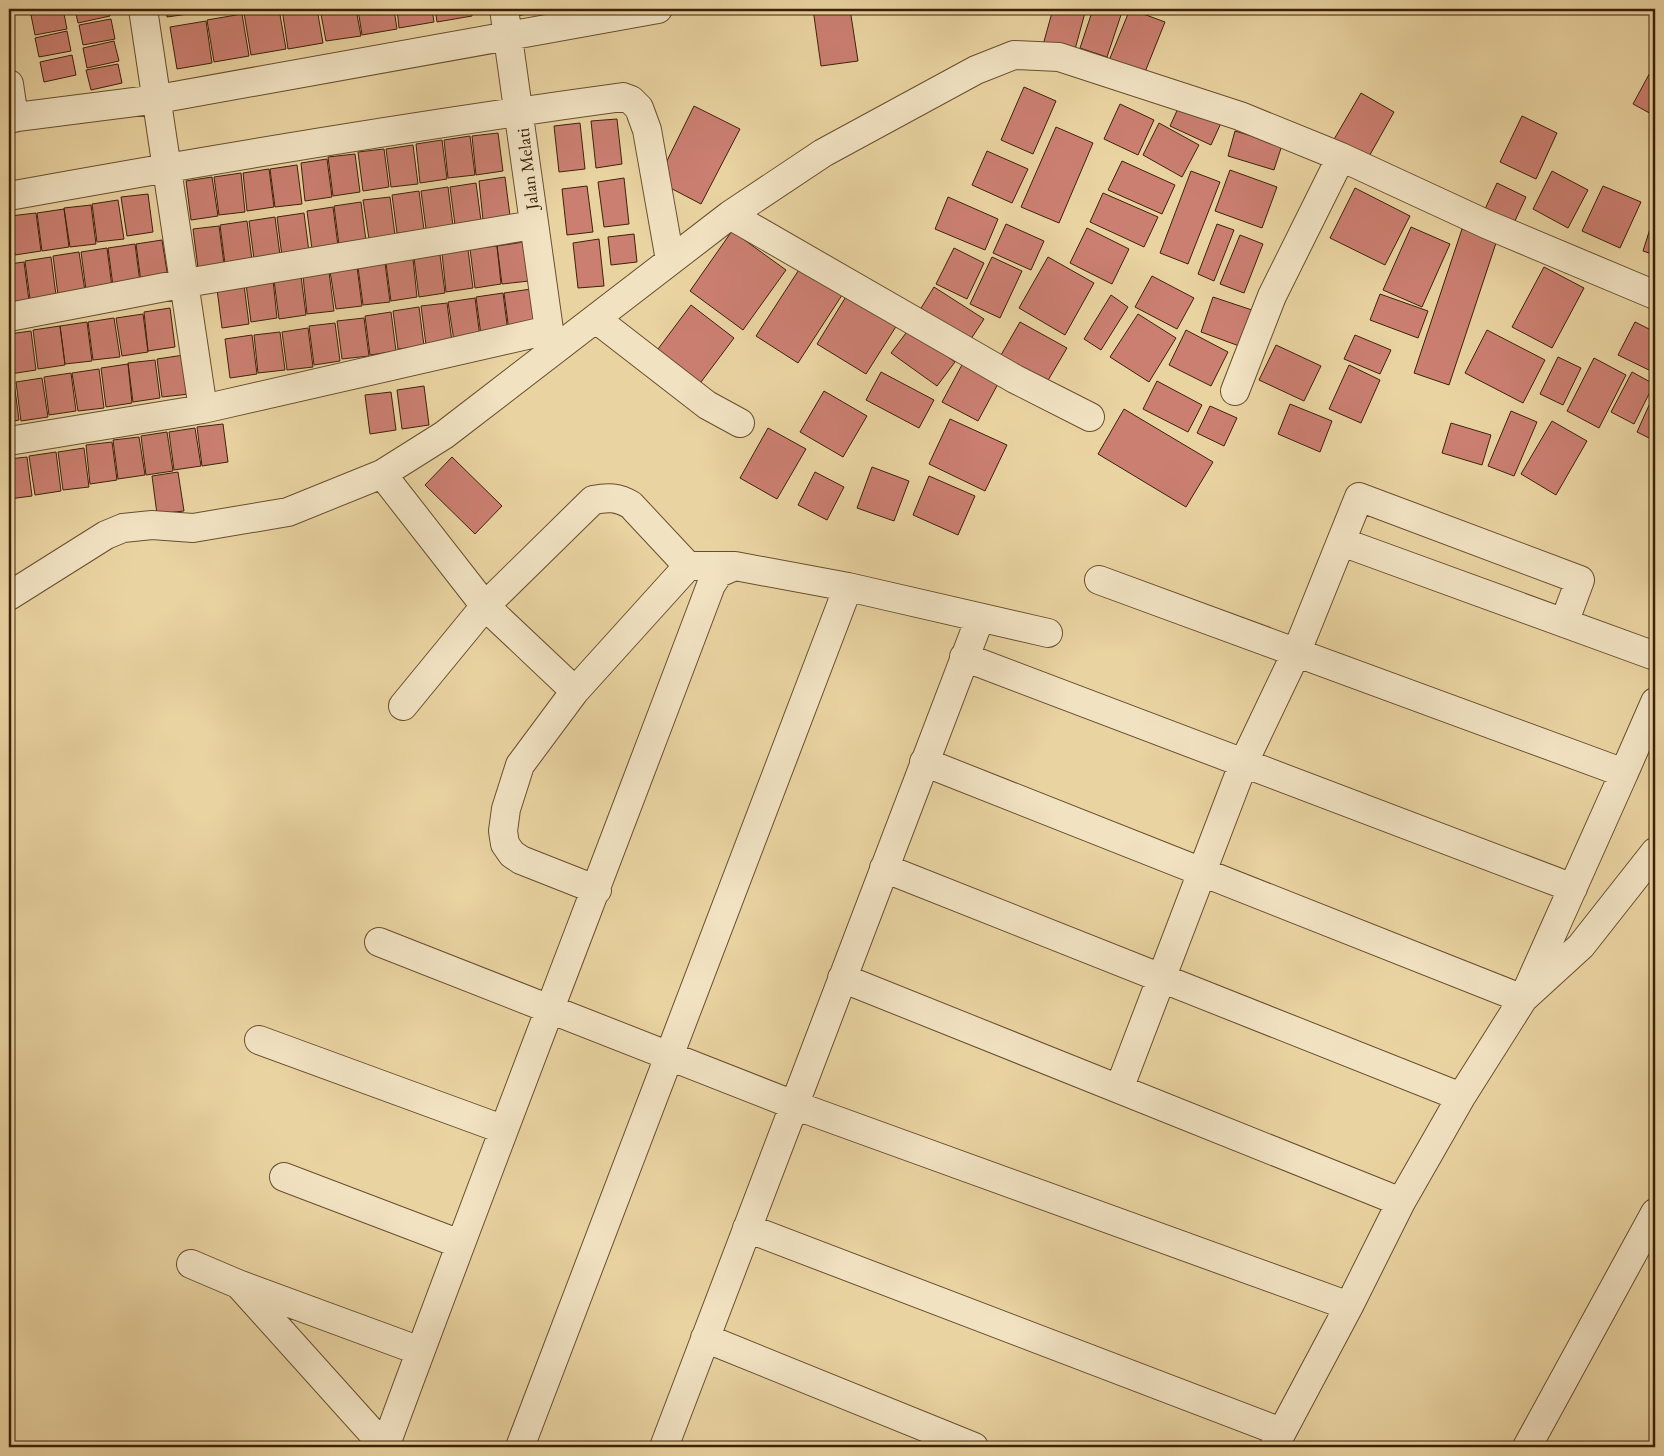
<svg xmlns="http://www.w3.org/2000/svg" width="1664" height="1456" viewBox="0 0 1664 1456" font-family="'EB Garamond',serif">
<style>
.building{fill:#cb7f71;stroke:#3d2108}
.lines{fill:none;stroke-linecap:round;stroke-linejoin:round}
.street-casing{stroke:#684e2e;stroke-width:30}
.street{stroke:#f1e2c2;stroke-width:28}
.labels{text-anchor:middle;dominant-baseline:central;stroke-width:4;stroke-linejoin:round;paint-order:stroke}
.street-label{font-size:18px;fill:#3d2108;stroke:#f1e2c2}
</style>
<rect width="100%" height="100%" fill="#e9d3a1"/>
<filter id="stains"><feTurbulence type="fractalNoise" baseFrequency=".004" numOctaves="4"/><feColorMatrix values="0 0 0 0 .2 0 0 0 0 .09 0 0 0 0 .02 0 0 0 .5 -.17"/></filter>
<radialGradient id="worn" r=".72"><stop offset=".6" stop-color="#630" stop-opacity="0"/><stop offset="1" stop-color="#630" stop-opacity=".3"/></radialGradient>
<path class="building" d="M 63,9 L 67,29 L 35,35 L 31,15 Z
M 75,9 L 109,9 L 110,16 L 78,23 Z
M 166,9 L 202,9 L 202,12 L 167,17 Z
M 271,9 L 279,9 L 286,49 L 251,55 L 244,13 Z
M 282,9 L 317,9 L 323,43 L 288,49 Z
M 320,9 L 356,9 L 361,36 L 326,41 Z
M 358,9 L 394,9 L 397,29 L 362,35 Z
M 397,9 L 432,9 L 434,22 L 399,28 Z
M 435,9 L 471,9 L 472,16 L 437,22 Z
M 515,9 L 551,9 L 551,10 L 516,16 Z
M 813,9 L 850,9 L 858,61 L 821,66 Z
M 1053,9 L 1086,9 L 1074,53 L 1043,45 Z
M 1093,9 L 1123,9 L 1107,57 L 1080,48 Z
M 1130,9 L 1165,22 L 1143,77 L 1108,63 Z
M 242,14 L 249,56 L 214,62 L 207,20 Z
M 111,19 L 115,39 L 83,45 L 79,25 Z
M 206,21 L 212,63 L 177,69 L 170,27 Z
M 67,31 L 71,51 L 39,57 L 35,38 Z
M 114,41 L 119,61 L 87,68 L 83,48 Z
M 72,55 L 76,75 L 44,82 L 40,62 Z
M 118,64 L 122,83 L 91,90 L 86,70 Z
M 1653,67 L 1655,68 L 1655,116 L 1633,104 Z
M 1024,87 L 1056,101 L 1033,154 L 1001,140 Z
M 1361,93 L 1394,112 L 1367,160 L 1333,141 Z
M 1120,104 L 1154,120 L 1138,155 L 1104,139 Z
M 1180,104 L 1221,123 L 1211,145 L 1170,126 Z
M 694,106 L 740,129 L 701,204 L 657,181 Z
M 1522,116 L 1557,133 L 1536,179 L 1500,162 Z
M 617,119 L 622,164 L 596,168 L 591,121 Z
M 580,123 L 585,169 L 559,172 L 554,126 Z
M 1159,123 L 1199,145 L 1182,177 L 1143,155 Z
M 1056,127 L 1093,143 L 1059,223 L 1021,207 Z
M 1235,131 L 1282,145 L 1274,170 L 1228,156 Z
M 498,133 L 503,171 L 476,175 L 472,136 Z
M 470,136 L 475,175 L 448,178 L 444,140 Z
M 442,140 L 447,179 L 420,183 L 416,144 Z
M 413,145 L 418,184 L 391,187 L 386,149 Z
M 384,149 L 389,187 L 363,191 L 358,152 Z
M 987,151 L 1028,169 L 1012,203 L 972,185 Z
M 355,154 L 360,192 L 333,196 L 328,157 Z
M 327,159 L 332,197 L 305,201 L 301,163 Z
M 1122,161 L 1175,185 L 1162,214 L 1108,190 Z
M 297,165 L 302,204 L 275,207 L 270,169 Z
M 269,169 L 274,207 L 247,211 L 243,173 Z
M 1230,170 L 1277,187 L 1262,228 L 1215,211 Z
M 1191,171 L 1220,182 L 1188,264 L 1160,253 Z
M 1552,171 L 1588,190 L 1568,228 L 1533,209 Z
M 241,173 L 245,212 L 219,215 L 214,177 Z
M 212,177 L 218,216 L 191,220 L 186,181 Z
M 505,177 L 510,216 L 483,220 L 479,181 Z
M 624,178 L 629,224 L 604,227 L 598,182 Z
M 476,183 L 481,221 L 455,225 L 450,187 Z
M 1497,183 L 1526,197 L 1514,223 L 1485,209 Z
M 587,186 L 593,232 L 567,235 L 562,189 Z
M 1603,186 L 1641,202 L 1620,248 L 1582,231 Z
M 448,187 L 453,226 L 426,229 L 421,191 Z
M 1355,188 L 1410,216 L 1385,265 L 1330,238 Z
M 419,191 L 424,230 L 397,233 L 392,195 Z
M 1103,193 L 1158,217 L 1144,247 L 1090,222 Z
M 148,194 L 153,232 L 127,236 L 121,197 Z
M 390,197 L 395,235 L 369,239 L 363,200 Z
M 948,197 L 998,219 L 985,250 L 935,229 Z
M 118,200 L 124,239 L 97,242 L 92,204 Z
M 361,202 L 366,241 L 339,245 L 334,206 Z
M 91,205 L 96,244 L 70,247 L 64,208 Z
M 333,207 L 338,246 L 312,249 L 307,211 Z
M 64,209 L 69,247 L 42,251 L 37,213 Z
M 36,213 L 41,251 L 15,255 L 10,216 Z
M 304,213 L 309,252 L 282,256 L 277,217 Z
M 1655,213 L 1655,255 L 1643,251 Z
M 275,217 L 280,255 L 254,259 L 249,221 Z
M 9,218 L 14,256 L 9,256 Z
M 247,221 L 252,260 L 225,264 L 220,225 Z
M 1006,224 L 1044,241 L 1031,270 L 993,253 Z
M 1217,224 L 1234,230 L 1214,281 L 1198,274 Z
M 219,226 L 224,264 L 198,268 L 193,229 Z
M 1411,227 L 1450,244 L 1422,307 L 1383,290 Z
M 1087,228 L 1129,249 L 1112,284 L 1070,263 Z
M 1462,229 L 1497,240 L 1449,385 L 1414,373 Z
M 732,231 L 786,270 L 743,330 L 690,291 Z
M 634,234 L 637,262 L 611,265 L 608,237 Z
M 1240,235 L 1263,244 L 1244,293 L 1220,284 Z
M 599,239 L 604,286 L 578,288 L 573,243 Z
M 162,240 L 168,278 L 141,282 L 136,244 Z
M 524,242 L 529,281 L 502,284 L 497,246 Z
M 135,244 L 140,282 L 113,286 L 108,248 Z
M 497,246 L 501,284 L 475,288 L 470,249 Z
M 107,248 L 112,287 L 86,290 L 81,252 Z
M 954,248 L 984,263 L 967,299 L 936,284 Z
M 468,250 L 473,288 L 446,292 L 442,253 Z
M 79,252 L 85,291 L 58,295 L 53,256 Z
M 440,255 L 445,293 L 419,297 L 414,258 Z
M 51,257 L 56,295 L 30,299 L 25,261 Z
M 992,257 L 1022,271 L 1000,318 L 970,304 Z
M 1048,257 L 1094,283 L 1065,335 L 1019,308 Z
M 413,259 L 417,297 L 391,301 L 386,263 Z
M 24,262 L 29,301 L 9,304 L 9,264 Z
M 804,262 L 846,289 L 798,363 L 756,336 Z
M 385,263 L 390,302 L 363,305 L 358,267 Z
M 357,267 L 362,306 L 336,309 L 330,271 Z
M 1544,267 L 1584,288 L 1552,348 L 1512,327 Z
M 329,272 L 334,311 L 307,314 L 303,276 Z
M 301,276 L 306,315 L 279,319 L 274,280 Z
M 1152,276 L 1194,298 L 1177,329 L 1135,307 Z
M 273,280 L 277,318 L 251,322 L 246,284 Z
M 244,285 L 249,324 L 222,328 L 217,289 Z
M 934,287 L 984,319 L 967,345 L 918,313 Z
M 531,289 L 535,328 L 509,331 L 504,293 Z
M 503,293 L 508,332 L 481,335 L 476,297 Z
M 1380,294 L 1428,311 L 1418,338 L 1370,320 Z
M 847,295 L 897,325 L 866,374 L 817,344 Z
M 1111,295 L 1128,307 L 1101,350 L 1084,339 Z
M 1213,297 L 1255,311 L 1242,347 L 1201,332 Z
M 475,298 L 480,337 L 454,341 L 448,302 Z
M 447,303 L 452,342 L 426,345 L 421,306 Z
M 691,305 L 734,338 L 698,386 L 655,353 Z
M 419,307 L 424,346 L 398,349 L 393,311 Z
M 170,308 L 175,347 L 148,351 L 144,312 Z
M 391,312 L 396,351 L 370,355 L 365,316 Z
M 143,314 L 148,352 L 122,356 L 116,318 Z
M 1138,314 L 1176,338 L 1149,382 L 1110,357 Z
M 114,318 L 120,357 L 93,360 L 88,322 Z
M 364,318 L 369,356 L 342,359 L 337,321 Z
M 87,322 L 92,361 L 65,364 L 60,326 Z
M 1020,322 L 1067,348 L 1047,382 L 1001,355 Z
M 1635,322 L 1655,332 L 1655,373 L 1618,355 Z
M 335,323 L 340,361 L 314,365 L 309,326 Z
M 60,326 L 65,365 L 38,369 L 33,330 Z
M 308,328 L 313,367 L 287,370 L 282,332 Z
M 909,329 L 955,362 L 937,386 L 891,353 Z
M 1186,330 L 1228,352 L 1211,386 L 1169,365 Z
M 1487,330 L 1545,360 L 1523,403 L 1465,373 Z
M 31,331 L 36,370 L 10,374 L 9,334 Z
M 280,332 L 285,370 L 258,373 L 254,335 Z
M 252,335 L 257,374 L 230,378 L 225,339 Z
M 1355,335 L 1391,350 L 1380,374 L 1344,359 Z
M 1276,345 L 1321,366 L 1304,401 L 1259,380 Z
M 184,355 L 189,394 L 162,397 L 157,359 Z
M 1558,357 L 1581,368 L 1563,405 L 1540,394 Z
M 1594,358 L 1626,375 L 1599,428 L 1567,411 Z
M 155,360 L 160,398 L 133,402 L 128,363 Z
M 963,363 L 999,382 L 978,421 L 942,402 Z
M 128,364 L 132,403 L 106,407 L 101,368 Z
M 1349,365 L 1380,380 L 1361,423 L 1329,409 Z
M 99,369 L 104,408 L 78,411 L 72,373 Z
M 881,372 L 934,400 L 919,428 L 866,400 Z
M 1632,372 L 1654,384 L 1634,424 L 1611,412 Z
M 71,373 L 76,411 L 49,415 L 44,377 Z
M 42,378 L 48,417 L 21,421 L 16,382 Z
M 1157,381 L 1202,405 L 1188,432 L 1143,409 Z
M 9,382 L 14,382 L 19,420 L 9,422 Z
M 424,386 L 429,425 L 402,429 L 397,390 Z
M 824,391 L 867,416 L 843,457 L 800,432 Z
M 391,392 L 396,430 L 370,434 L 365,395 Z
M 1655,392 L 1655,441 L 1637,432 Z
M 1290,404 L 1332,421 L 1320,452 L 1278,434 Z
M 1210,406 L 1237,418 L 1224,446 L 1197,433 Z
M 1124,409 L 1213,462 L 1186,507 L 1098,454 Z
M 1511,411 L 1537,422 L 1514,476 L 1488,466 Z
M 950,419 L 1007,445 L 985,491 L 929,464 Z
M 1552,421 L 1587,441 L 1556,495 L 1521,474 Z
M 1451,423 L 1491,435 L 1482,465 L 1442,453 Z
M 223,424 L 228,462 L 202,466 L 197,427 Z
M 195,428 L 201,466 L 174,470 L 169,432 Z
M 768,428 L 806,449 L 777,499 L 740,478 Z
M 167,432 L 173,471 L 146,475 L 141,436 Z
M 139,437 L 145,475 L 118,479 L 113,440 Z
M 112,442 L 117,480 L 90,484 L 86,445 Z
M 84,448 L 89,487 L 63,490 L 58,452 Z
M 56,452 L 61,491 L 35,495 L 29,456 Z
M 27,457 L 32,496 L 9,499 L 9,459 Z
M 452,457 L 502,506 L 475,534 L 425,485 Z
M 872,467 L 909,481 L 894,521 L 857,508 Z
M 178,472 L 184,511 L 157,514 L 152,476 Z
M 815,472 L 844,487 L 827,520 L 798,505 Z
M 929,476 L 975,496 L 958,535 L 913,515 Z"/>
<g class="lines">
<defs>
<path id="street" d="M 143,9 L 203,409
M 9,84 L 14,118
M 9,118 L 158,99 L 658,9
M 9,196 C 213,159 417,125 623,97 L 631,100 L 639,108 L 647,130 L 670,260
M 730,215 L 1015,379 L 1090,417
M 9,317 L 186,283 L 533,225
M 596,319 L 707,405 L 740,423
M 1235,391 L 1272,296 L 1341,157
M 9,441 L 203,409 L 549,330 L 504,9
M 382,474 L 485,606 L 575,691
M 1342,542 L 1655,656
M 1099,580 L 1624,773 L 1523,999 L 1461,1097 L 1401,1202 L 1349,1306 L 1274,1447
M 9,596 L 106,535 L 123,528 L 152,525 L 193,528 L 288,512 L 382,474 L 444,435 L 730,215 L 823,153 L 976,70 L 1014,55 L 1059,57 L 1240,116 L 1341,157 L 1486,224 L 1655,295
M 964,657 L 1573,888
M 403,706 L 485,606 L 593,500 C 608,497 618,497 631,505 L 688,566
M 924,762 L 1523,999 L 1581,946 L 1655,852
M 1624,773 L 1655,702
M 884,868 L 1461,1097
M 597,890 L 521,860 L 512,854 L 505,844 L 503,831 L 506,809 L 520,765 L 575,691 L 688,566 L 735,566 L 848,587 L 1048,633
M 379,942 L 794,1105 L 1349,1306
M 842,978 L 1401,1202
M 259,1040 L 502,1129
M 1119,1089 L 1244,762 L 1297,651 L 1359,497 L 1580,580 L 1564,623
M 284,1177 L 460,1244
M 747,1228 L 1281,1432
M 191,1264 L 238,1284 L 420,1351
M 241,1287 L 385,1447
M 705,1338 L 974,1447
M 385,1447 C 491,1159 603,872 711,585 L 719,573 L 735,566
M 520,1447 L 848,587
M 664,1447 L 980,618
M 1527,1447 L 1655,1213"/>
</defs>
<use href="#street" class="street-casing"/>
<use href="#street" class="street"/>
</g>
<g class="labels">
<g class="street-label">
<text transform="translate(527 169) rotate(-97)">Jalan Melati</text>
</g>
</g>
<rect width="1664" height="1456" fill="none" stroke="#e9d3a1" stroke-width="30"/>
<rect x="10" y="10" width="1644" height="1436" fill="none" stroke="#3d2108" stroke-width="2.5"/>
<rect x="15" y="15" width="1634" height="1426" fill="none" stroke="#3d2108"/>
<rect width="100%" height="100%" filter="url(#stains)"/>
<rect width="100%" height="100%" fill="url(#worn)"/>
</svg>
